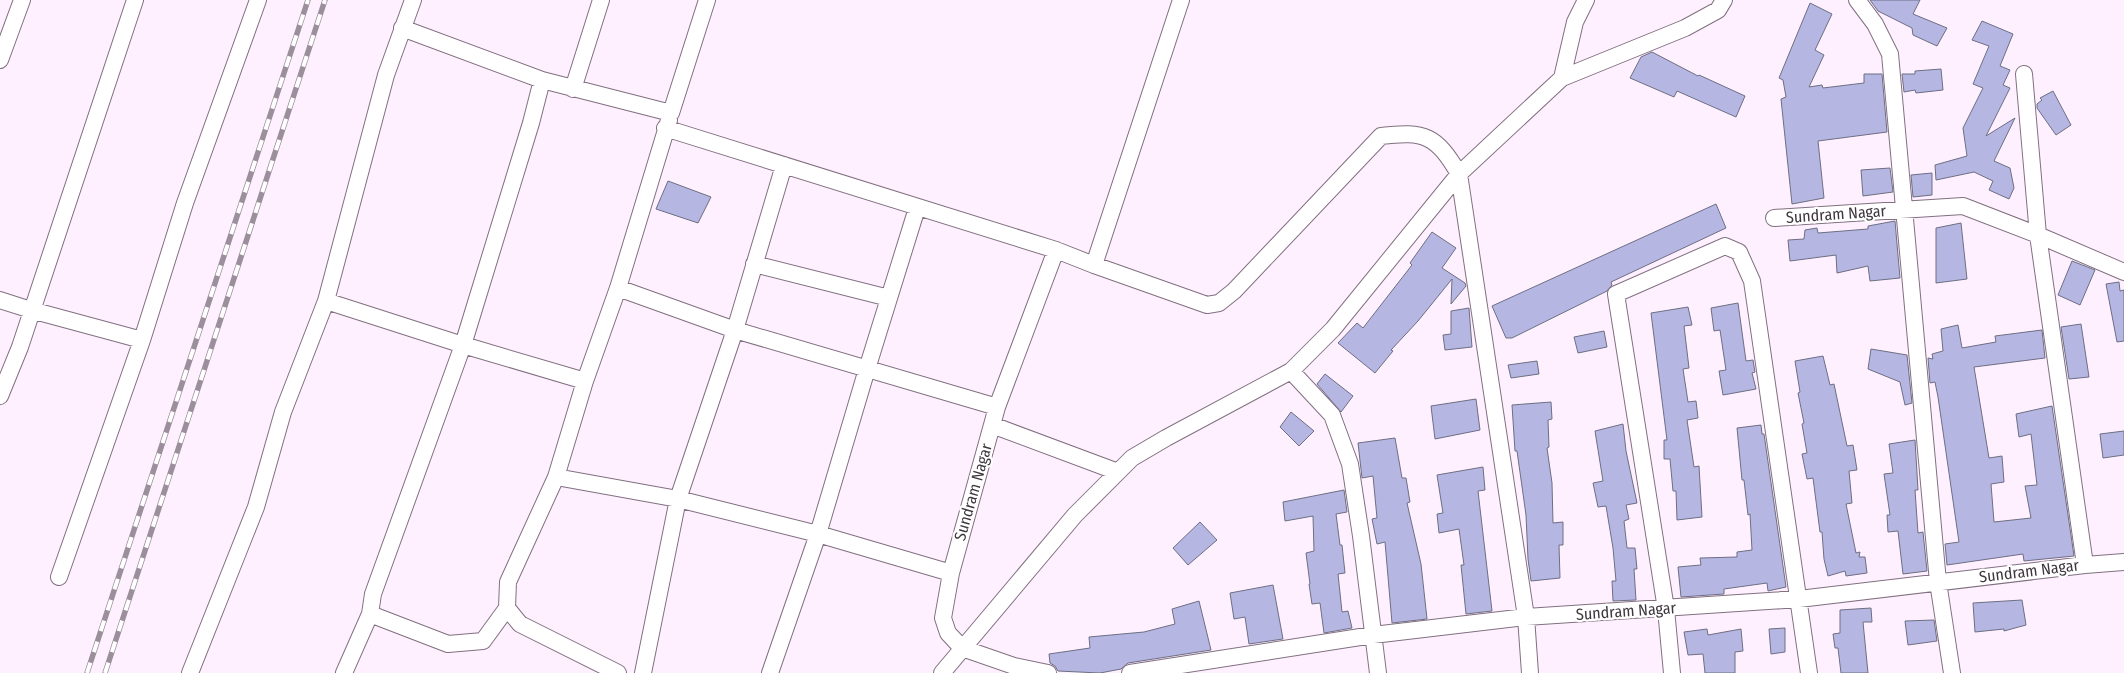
<svg xmlns="http://www.w3.org/2000/svg" width="2124" height="673" viewBox="0 0 2124 673" font-family="'Fira Sans Condensed',sans-serif">
<style>
.building{fill:#b5b7e2;stroke:#6d6e83}
.lines{fill:none;stroke-linecap:round;stroke-linejoin:round}
.minor-casing{stroke:#817080;stroke-width:18}
.minor{stroke:#fff;stroke-width:16}
.rail-casing{stroke:#9a8f9a;stroke-width:5.5}
.rail{stroke:#fff;stroke-width:4;stroke-dasharray:11;stroke-linecap:butt}
.labels{text-anchor:middle;dominant-baseline:central;stroke-width:4.5;stroke-linejoin:round;paint-order:stroke}
.street-label{font-size:16px;fill:#3e373e;stroke:#fff}
</style>
<rect width="100%" height="100%" fill="#fff0ff"/>
<path class="building" d="M 1870,0 L 1920,0 L 1913,14 L 1947,28 L 1937,46 L 1913,35 L 1912,28 L 1878,11 Z
M 1810,3 L 1832,14 L 1815,50 L 1824,55 L 1809,87 L 1822,85 L 1823,88 L 1864,83 L 1864,74 L 1882,74 L 1887,132 L 1818,141 L 1824,198 L 1792,204 L 1781,99 L 1786,97 L 1783,80 L 1779,78 Z
M 1982,21 L 2013,34 L 2000,66 L 2010,70 L 2003,85 L 2010,88 L 1986,136 L 2015,118 L 1994,161 L 2010,168 L 2014,188 L 2009,199 L 1989,190 L 1993,181 L 1974,172 L 1936,180 L 1935,165 L 1967,156 L 1963,128 L 1983,88 L 1973,84 L 1989,46 L 1972,40 Z
M 1652,52 L 1698,76 L 1699,75 L 1745,96 L 1736,117 L 1677,91 L 1674,97 L 1630,78 L 1641,57 Z
M 1941,69 L 1943,90 L 1916,93 L 1915,90 L 1904,92 L 1902,74 L 1915,74 L 1915,71 Z
M 2053,91 L 2071,125 L 2056,135 L 2037,108 L 2037,104 L 2042,100 L 2040,98 Z
M 1890,168 L 1893,192 L 1863,196 L 1861,170 Z
M 1932,173 L 1932,195 L 1913,197 L 1911,175 Z
M 668,181 L 711,197 L 698,223 L 656,209 Z
M 1716,204 L 1726,228 L 1611,282 L 1612,285 L 1607,291 L 1512,338 L 1506,338 L 1492,306 Z
M 1895,221 L 1900,278 L 1870,281 L 1868,266 L 1837,273 L 1836,255 L 1790,261 L 1788,240 L 1804,239 L 1805,230 L 1817,228 L 1818,233 L 1868,229 L 1868,226 Z
M 1961,223 L 1967,279 L 1936,283 L 1936,228 Z
M 1432,232 L 1456,248 L 1442,268 L 1465,283 L 1466,286 L 1451,304 L 1452,279 L 1418,321 L 1391,350 L 1393,351 L 1375,373 L 1338,343 L 1357,323 L 1363,328 L 1412,265 L 1410,263 Z
M 2072,261 L 2095,270 L 2080,305 L 2058,295 Z
M 2119,282 L 2120,291 L 2124,290 L 2124,341 L 2117,342 L 2106,284 Z
M 1738,303 L 1746,361 L 1753,360 L 1755,372 L 1752,373 L 1756,389 L 1723,395 L 1719,371 L 1726,370 L 1720,330 L 1714,331 L 1711,308 Z
M 1688,307 L 1692,325 L 1684,326 L 1689,368 L 1683,369 L 1688,402 L 1696,401 L 1698,418 L 1687,420 L 1694,467 L 1699,466 L 1702,517 L 1677,520 L 1676,491 L 1673,491 L 1670,459 L 1664,459 L 1664,440 L 1667,440 L 1651,313 Z
M 1469,308 L 1472,347 L 1445,350 L 1443,335 L 1451,334 L 1451,311 Z
M 2081,324 L 2089,377 L 2069,379 L 2061,327 Z
M 1958,325 L 1962,348 L 1996,342 L 1995,336 L 2042,330 L 2045,358 L 1974,367 L 1989,458 L 2002,456 L 2004,482 L 1991,484 L 1994,522 L 2031,518 L 2025,486 L 2037,485 L 2031,434 L 2019,437 L 2016,414 L 2052,406 L 2074,556 L 2024,561 L 2023,554 L 1947,565 L 1945,544 L 1959,542 L 1938,397 L 1935,382 L 1930,383 L 1928,358 L 1933,359 L 1932,354 L 1943,351 L 1941,329 Z
M 1604,331 L 1607,347 L 1578,353 L 1574,337 Z
M 1871,349 L 1907,355 L 1912,403 L 1905,405 L 1900,382 L 1868,369 Z
M 1823,356 L 1830,385 L 1834,384 L 1847,446 L 1853,445 L 1857,470 L 1849,471 L 1852,503 L 1846,504 L 1856,553 L 1860,552 L 1859,557 L 1865,557 L 1867,573 L 1846,576 L 1845,571 L 1828,576 L 1824,559 L 1822,532 L 1820,532 L 1813,478 L 1807,479 L 1802,454 L 1807,453 L 1802,424 L 1804,423 L 1798,393 L 1800,392 L 1795,361 Z
M 1537,361 L 1539,374 L 1511,378 L 1508,365 Z
M 1325,374 L 1353,396 L 1341,412 L 1317,384 Z
M 1476,399 L 1480,430 L 1435,439 L 1431,406 Z
M 1551,402 L 1552,419 L 1548,420 L 1549,447 L 1547,448 L 1552,483 L 1553,523 L 1563,522 L 1563,545 L 1559,545 L 1560,578 L 1531,581 L 1528,559 L 1526,515 L 1517,451 L 1515,451 L 1512,405 Z
M 1291,412 L 1314,431 L 1299,446 L 1280,427 Z
M 1623,424 L 1626,451 L 1637,503 L 1626,505 L 1629,519 L 1624,521 L 1627,548 L 1635,548 L 1637,569 L 1634,569 L 1636,600 L 1613,601 L 1612,581 L 1616,581 L 1613,548 L 1606,506 L 1598,507 L 1593,483 L 1603,481 L 1595,431 Z
M 1761,425 L 1762,434 L 1764,434 L 1786,587 L 1768,591 L 1767,583 L 1724,589 L 1724,594 L 1681,597 L 1678,567 L 1701,565 L 1700,558 L 1737,557 L 1737,552 L 1752,550 L 1750,514 L 1748,515 L 1744,480 L 1742,480 L 1737,428 Z
M 2124,431 L 2124,455 L 2103,458 L 2100,434 Z
M 1395,438 L 1402,478 L 1406,478 L 1410,502 L 1407,503 L 1421,564 L 1427,619 L 1392,623 L 1385,542 L 1377,544 L 1372,519 L 1377,518 L 1373,476 L 1362,478 L 1358,443 Z
M 1915,440 L 1918,490 L 1915,490 L 1918,533 L 1923,532 L 1927,571 L 1903,574 L 1898,531 L 1888,532 L 1887,515 L 1890,515 L 1884,474 L 1893,473 L 1889,444 Z
M 1483,467 L 1485,490 L 1478,491 L 1492,611 L 1466,614 L 1461,565 L 1464,565 L 1459,529 L 1439,533 L 1437,514 L 1443,513 L 1437,475 Z
M 1344,490 L 1347,512 L 1336,514 L 1340,545 L 1342,545 L 1345,573 L 1338,574 L 1342,612 L 1348,611 L 1352,628 L 1324,633 L 1320,603 L 1312,604 L 1309,584 L 1310,584 L 1306,553 L 1314,551 L 1313,516 L 1285,521 L 1283,502 Z
M 1200,522 L 1217,540 L 1188,565 L 1173,548 Z
M 1273,585 L 1283,639 L 1249,644 L 1245,617 L 1234,619 L 1230,593 Z
M 2022,600 L 2026,625 L 2004,631 L 2004,629 L 1975,632 L 1973,603 Z
M 1199,601 L 1211,650 L 1128,663 L 1121,669 L 1100,673 L 1058,671 L 1055,666 L 1050,663 L 1049,654 L 1090,648 L 1089,637 L 1144,632 L 1175,624 L 1172,609 Z
M 1871,608 L 1872,622 L 1863,622 L 1868,673 L 1841,673 L 1838,648 L 1835,648 L 1833,634 L 1840,633 L 1840,610 Z
M 1934,620 L 1937,641 L 1908,645 L 1905,621 Z
M 1785,628 L 1785,652 L 1771,654 L 1769,629 Z
M 1707,629 L 1708,635 L 1741,629 L 1743,651 L 1735,652 L 1735,673 L 1705,673 L 1703,654 L 1688,655 L 1684,632 Z"/>
<g class="lines">
<defs>
<path id="minor" d="M 1857,0 L 1875,24 L 1890,54 L 1938,582 L 1952,673
M 402,28 L 542,80 L 671,113 L 707,0
M 0,60 L 22,0
M 2024,74 L 2038,235 L 2085,565
M 1562,78 L 1575,22 L 1586,0
M 573,89 L 601,0
M 665,128 L 1056,250 L 1094,265 L 1181,0
M 1774,218 L 1963,206 L 2038,235 L 2124,272
M 754,264 L 889,298
M 1094,265 L 1207,305 L 1219,303 L 1234,291 L 1381,136 C 1425,131 1436,135 1459,174 L 1526,617 L 1530,673
M 618,288 L 735,330 L 997,407
M 0,300 L 31,310 L 142,340 L 185,203 L 258,0
M 326,301 L 463,345 L 531,123 L 542,80
M 1291,371 L 1332,415 L 1350,464 L 1361,536 L 1378,673
M 585,381 L 618,288 L 669,120
M 0,396 L 20,347 L 135,0
M 992,425 L 1118,472
M 556,477 L 508,582 L 507,608 L 520,624 L 618,673
M 59,577 L 142,340
M 370,614 L 448,644 L 483,641 L 507,608
M 190,673 L 256,507 L 283,412 L 326,301 L 386,75 L 413,0
M 344,673 L 370,614 L 373,594 L 463,345 L 585,381 L 556,477 L 678,499 L 735,330 L 784,165
M 643,673 L 678,499 L 818,534 L 951,573
M 770,673 L 818,534 L 867,369 L 917,208
M 942,673 L 1075,515 L 1132,458 L 1166,438 L 1291,371 L 1333,329 L 1459,174 L 1562,78 L 1685,28 L 1718,10 L 1724,0
M 1048,673 L 1014,666 L 962,648 L 948,633 L 943,618 L 951,573 L 997,407 L 1056,250
M 1130,673 L 1373,635 L 1526,617 L 1799,599 L 2085,565 L 2124,562
M 1672,673 L 1666,609 L 1616,294 L 1725,246 L 1739,252 L 1752,281 L 1809,673"/>
</defs>
<use href="#minor" class="minor-casing"/>
<use href="#minor" class="minor"/>
<defs>
<path id="rail" d="M 87,673 L 308,0
M 105,673 L 325,0"/>
</defs>
<use href="#rail" class="rail-casing"/>
<use href="#rail" class="rail"/>
</g>
<g class="labels">
<g class="street-label">
<text transform="translate(1836 214) rotate(-4)">Sundram Nagar</text>
<text transform="translate(973 492) rotate(-74)">Sundram Nagar</text>
<text transform="translate(2029 571) rotate(-7)">Sundram Nagar</text>
<text transform="translate(1626 611) rotate(-4)">Sundram Nagar</text>
</g>
</g>
</svg>
